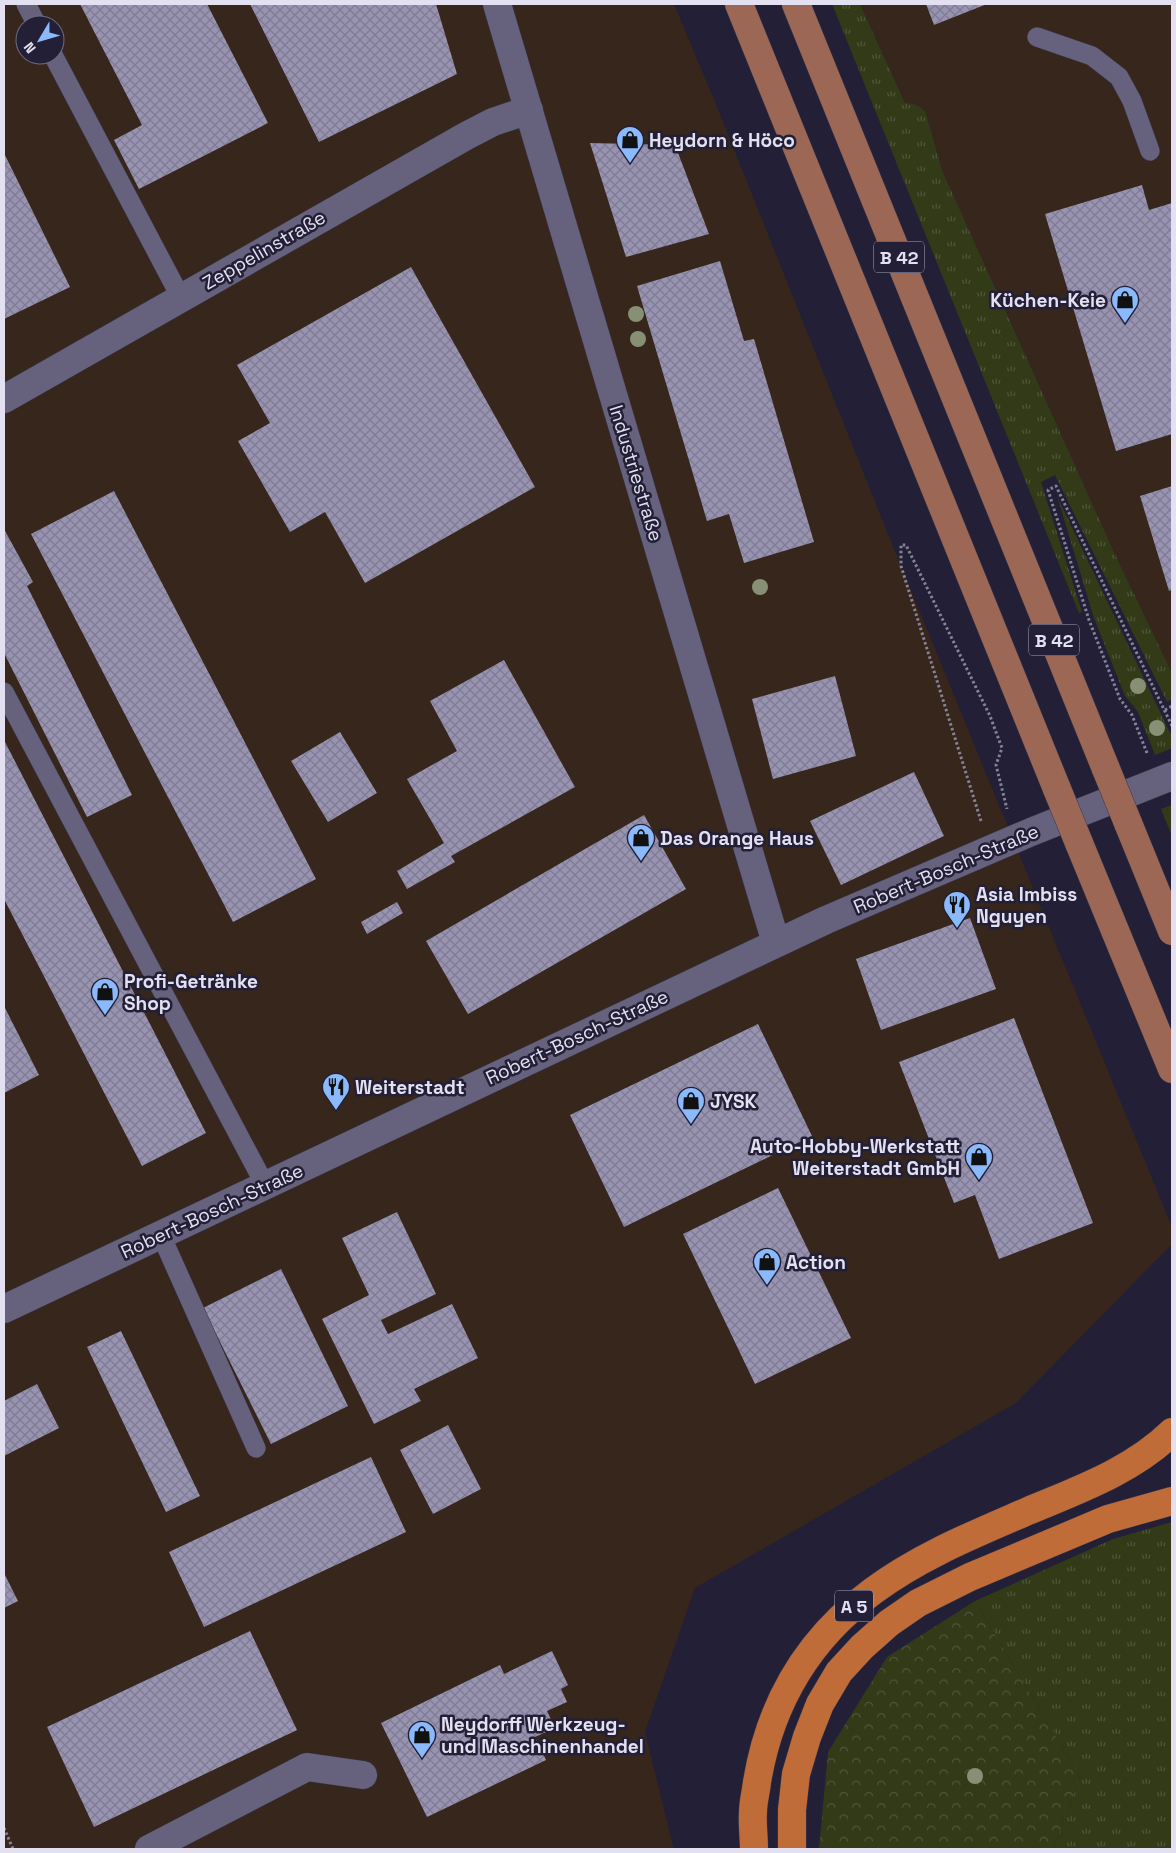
<svg xmlns="http://www.w3.org/2000/svg" width="1176" height="1853" viewBox="0 0 1176 1853" font-family="'Space Grotesk',sans-serif">
<style>
.commercial{fill:#36261c;fill-rule:evenodd}
.grass{fill:url(#grass-tufts)}
.forest{fill:url(#forest-crowns)}
.building{fill:url(#building-cross-hatch)}
.lines{fill:none;stroke-linecap:round;stroke-linejoin:round}
.lane-casing{stroke:#3c384c;stroke-width:20}
.street-casing{stroke:#3c384c;stroke-width:29}
.primary-casing{stroke:#3c384c;stroke-width:29}
.highway-casing{stroke:#3c384c;stroke-width:29}
.path{stroke:#868397;stroke-width:3;stroke-dasharray:2.5 2.5;stroke-linecap:butt}
.lane{stroke:#66627e;stroke-width:19}
.street{stroke:#66627e;stroke-width:28}
.primary{stroke:#9c6855;stroke-width:28}
.highway{stroke:#c06c39;stroke-width:28}
.primary-bridge-casing{stroke:#3c384c;stroke-width:29;stroke-linecap:butt}
.primary-bridge{stroke:#9c6855;stroke-width:28}
.tree{fill:#878f75}
.labels{text-anchor:middle;dominant-baseline:central;stroke-width:5;stroke-linejoin:round;paint-order:stroke}
.shield{fill:#231f37;stroke:#a9a7b9;stroke-width:1}
.shield-label{font-size:18px;font-weight:bold;fill:#e3e1f1}
.poi-label{font-size:19px;font-weight:bold;fill:#e3e1f1;stroke:#231f37;text-anchor:start}
.street-label{font-size:19px;fill:#e3e1f1;stroke:#231f37}
</style>
<defs>
<pattern id="grass-tufts" width="24" height="20" patternUnits="userSpaceOnUse" patternTransform="scale(1.25)"><rect width="24" height="20" fill="#323a18"/><path d="M3 7l-1-3M5 7V3M7 7l1-3M15 17l-1-3M17 17v-4M19 17l1-3" fill="none" stroke="#50563a"/></pattern>
<pattern id="forest-crowns" width="20" height="18" patternUnits="userSpaceOnUse" patternTransform="scale(1.25)"><rect width="20" height="18" fill="#323a18"/><path d="M2 6a3 3 0 1 1 6 0M12 15a3 3 0 1 1 6 0" fill="none" stroke="#50563a"/></pattern>
<pattern id="building-cross-hatch" width="8" height="8" patternUnits="userSpaceOnUse" patternTransform="scale(1.25)"><rect width="8" height="8" fill="#9793b1"/><path d="M0 0l8 8M0 8l8-8" fill="none" stroke="#7e7b92"/></pattern>
</defs>
<rect width="100%" height="100%" fill="#231f37"/>
<path class="commercial" d="M 4,4 L 674,4 L 713,97 L 892,544 L 1172,1227 L 1172,1244 L 1016,1403 L 695,1588 L 645,1732 L 674,1849 L 4,1849 ZM 25,25 L 55,25 L 55,55 L 25,55 Z
M 860,4 L 1172,4 L 1172,673 L 1114,552 L 942,170 L 926,113 L 905,103 Z"/>
<path class="grass" d="M 832,4 L 860,4 L 905,103 C 914,104 920,105 926,113 L 942,170 L 1114,552 L 1172,673 L 1172,699 L 1167,702 L 1055,475 L 1041,482 L 1082,612 L 1079,613 Z
M 1057,496 L 1172,737 L 1172,748 L 1155,755 L 1138,712 L 1125,696 L 1094,618 Z
M 1172,805 L 1172,836 L 1161,809 Z
M 1172,1522 L 1172,1849 L 1053,1849 L 1080,1777 L 975,1601 L 1113,1539 Z"/>
<path class="forest" d="M 975,1601 L 1080,1777 L 1053,1849 L 819,1849 L 828,1752 L 887,1657 Z"/>
<path class="building" d="M 80,4 L 207,4 L 268,123 L 139,189 L 114,140 L 142,125 Z
M 250,4 L 436,4 L 457,74 L 319,142 Z
M 926,4 L 987,4 L 934,25 Z
M 590,143 L 675,145 L 709,234 L 626,257 Z
M 4,153 L 70,287 L 4,319 Z
M 1142,185 L 1149,210 L 1172,203 L 1172,434 L 1116,451 L 1045,214 Z
M 720,261 L 744,341 L 754,339 L 814,542 L 744,563 L 729,514 L 707,521 L 637,286 Z
M 411,267 L 535,487 L 365,583 L 325,512 L 290,532 L 238,441 L 270,423 L 237,365 Z
M 1172,486 L 1172,590 L 1169,591 L 1140,496 Z
M 114,491 L 316,879 L 233,922 L 31,534 Z
M 4,529 L 33,582 L 27,586 L 132,795 L 87,817 L 4,653 Z
M 504,660 L 575,787 L 451,856 L 455,862 L 407,889 L 397,871 L 444,843 L 407,779 L 457,751 L 430,701 Z
M 835,676 L 856,756 L 773,779 L 752,699 Z
M 340,732 L 377,793 L 328,822 L 291,761 Z
M 4,740 L 206,1133 L 142,1166 L 4,899 Z
M 914,772 L 944,836 L 841,885 L 810,821 Z
M 644,815 L 686,889 L 468,1014 L 426,941 Z
M 397,902 L 403,913 L 367,934 L 361,922 Z
M 970,918 L 996,989 L 881,1030 L 856,959 Z
M 4,1006 L 39,1075 L 4,1093 Z
M 1014,1018 L 1093,1223 L 999,1259 L 975,1195 L 954,1203 L 899,1062 Z
M 758,1024 L 812,1136 L 624,1227 L 570,1115 Z
M 778,1188 L 851,1338 L 755,1384 L 683,1234 Z
M 397,1212 L 436,1294 L 381,1320 L 388,1334 L 452,1304 L 478,1358 L 414,1389 L 421,1401 L 374,1424 L 322,1319 L 369,1295 L 342,1238 Z
M 281,1269 L 348,1406 L 271,1444 L 203,1308 Z
M 121,1331 L 200,1496 L 166,1512 L 87,1347 Z
M 37,1384 L 59,1428 L 4,1456 L 4,1401 Z
M 448,1425 L 481,1489 L 433,1514 L 400,1450 Z
M 371,1457 L 406,1532 L 204,1627 L 169,1552 Z
M 4,1573 L 18,1601 L 4,1608 Z
M 250,1631 L 297,1730 L 94,1827 L 47,1727 Z
M 552,1651 L 568,1685 L 561,1689 L 567,1702 L 547,1711 L 555,1728 L 535,1737 L 546,1760 L 427,1817 L 381,1723 L 500,1665 L 504,1674 Z"/>
<g class="lines">
<defs>
<path id="lane" d="M 26,4 L 37,25
M 1037,37 L 1092,56 L 1119,77 L 1132,101 L 1150,151
M 53,55 L 181,298
M 4,692 L 265,1185
M 161,1235 L 256,1448"/>
<path id="street" d="M 497,4 L 776,943
M 4,399 L 466,136 L 493,122 L 529,110
M 4,1309 L 826,920 L 1031,832 L 1172,776
M 149,1849 L 307,1767 L 363,1775"/>
<path id="primary" d="M 739,4 L 1057,789
M 796,4 L 1106,769
M 1128,823 L 1172,931
M 1079,843 L 1172,1069"/>
<path id="highway" d="M 754,1849 C 754,1837 752,1824 753,1812 C 753,1802 756,1792 757,1782 C 770,1703 809,1638 873,1591 C 920,1556 975,1534 1028,1511 C 1078,1490 1132,1471 1172,1432
M 792,1849 L 792,1810 L 796,1774 L 807,1737 L 820,1704 L 839,1672 L 862,1647 L 889,1623 L 918,1603 L 970,1577 L 1108,1519 L 1172,1501"/>
</defs>
<use href="#lane" class="lane-casing"/>
<use href="#street" class="street-casing"/>
<use href="#primary" class="primary-casing"/>
<use href="#highway" class="highway-casing"/>
<path class="path" d="M 1165,710 L 1172,706
M 1147,753 L 1132,715 L 1120,699 L 1089,620 L 1048,490 L 1056,486 L 1172,726
M 981,821 L 901,566 L 901,545 L 906,545 L 990,716 L 1002,748 L 996,765 L 1007,809
M 4,1828 L 13,1849"/>
<use href="#lane" class="lane"/>
<use href="#street" class="street"/>
<use href="#primary" class="primary"/>
<use href="#highway" class="highway"/>
<defs>
<path id="primary-bridge" d="M 1106,769 L 1128,823
M 1057,789 L 1079,843"/>
</defs>
<use href="#primary-bridge" class="primary-bridge-casing"/>
<use href="#primary-bridge" class="primary-bridge"/>
</g>
<g class="tree">
<circle cx="636" cy="314" r="8"/>
<circle cx="638" cy="339" r="8"/>
<circle cx="760" cy="587" r="8"/>
<circle cx="1138" cy="686" r="8"/>
<circle cx="1157" cy="728" r="8"/>
<circle cx="975" cy="1776" r="8"/>
</g>
<defs>
<symbol id="shop-pin" viewBox="-11 -11 22 30"><path d="M0 17L-7.5 6A9.5 9.5 0 1 1 7.5 6Z" fill="#8bbafc" stroke="#231f37"/><path d="M-5-2.5h2.3a2.7 3.5 0 0 1 5.4 0H5L5.5 6h-11ZM-1.5-2.5h3a1.5 2.3 0 0 0-3 0Z" fill="#111"/></symbol>
<symbol id="restaurant-pin" viewBox="-11 -11 22 30"><path d="M0 17L-7.5 6A9.5 9.5 0 1 1 7.5 6Z" fill="#8bbafc" stroke="#231f37"/><path d="M-5-6h1v4h1v-4h1v4h1v-4h1v5L-1.5 .5V6h-2V.5L-5-1ZM5-6V6H3V1.5H1.5Q1.5-4 5-6Z" fill="#111"/></symbol>
</defs>
<g fill-rule="evenodd">
<use href="#shop-pin" x="614" y="124" width="32" height="43"/>
<use href="#shop-pin" x="1109" y="284" width="32" height="43"/>
<use href="#shop-pin" x="625" y="822" width="32" height="43"/>
<use href="#restaurant-pin" x="941" y="889" width="32" height="43"/>
<use href="#shop-pin" x="89" y="976" width="32" height="43"/>
<use href="#restaurant-pin" x="320" y="1071" width="32" height="43"/>
<use href="#shop-pin" x="675" y="1085" width="32" height="43"/>
<use href="#shop-pin" x="963" y="1141" width="32" height="43"/>
<use href="#shop-pin" x="751" y="1246" width="32" height="43"/>
<use href="#shop-pin" x="406" y="1719" width="32" height="43"/>
</g>
<g class="labels">
<g class="shield">
<rect x="874" y="241.5" width="50" height="31" rx="4"/>
<rect x="1029" y="624.5" width="50" height="31" rx="4"/>
<rect x="835" y="1590.5" width="38" height="31" rx="4"/>
</g>
<g class="shield-label">
<text x="899" y="257">B 42</text>
<text x="1054" y="640">B 42</text>
<text x="854" y="1606">A 5</text>
</g>
<g class="poi-label">
<text x="649" y="140">Heydorn &amp; Höco</text>
<text x="1106" y="300" text-anchor="end">Küchen-Keie</text>
<text x="660" y="838">Das Orange Haus</text>
<text x="976" y="894">Asia Imbiss<tspan x="976" dy="22">Nguyen</tspan></text>
<text x="124" y="981">Profi-Getränke<tspan x="124" dy="22">Shop</tspan></text>
<text x="355" y="1087">Weiterstadt</text>
<text x="710" y="1101">JYSK</text>
<text x="960" y="1146" text-anchor="end">Auto-Hobby-Werkstatt<tspan x="960" dy="22">Weiterstadt GmbH</tspan></text>
<text x="786" y="1262">Action</text>
<text x="441" y="1724">Neydorff Werkzeug-<tspan x="441" dy="22">und Maschinenhandel</tspan></text>
</g>
<g class="street-label">
<text transform="translate(264 250) rotate(-30)">Zeppelinstraße</text>
<text transform="translate(636 473) rotate(73)">Industriestraße</text>
<text transform="translate(946 869) rotate(-23)">Robert-Bosch-Straße</text>
<text transform="translate(577 1037) rotate(-25)">Robert-Bosch-Straße</text>
<text transform="translate(212 1211) rotate(-25)">Robert-Bosch-Straße</text>
</g>
</g>
<rect width="1176" height="1853" fill="none" stroke="#e3e1f1" stroke-width="10"/>
<g transform="translate(40 40) rotate(232)"><circle r="24" fill="#231f37" stroke="#706d81"/>
<path d="M0-4L9 19L0 12L-9 19Z" fill="#8bbafc"/>
<text y="-8" font-size="14" font-weight="bold" text-anchor="middle" fill="#e3e1f1">N</text>
</g>
</svg>
